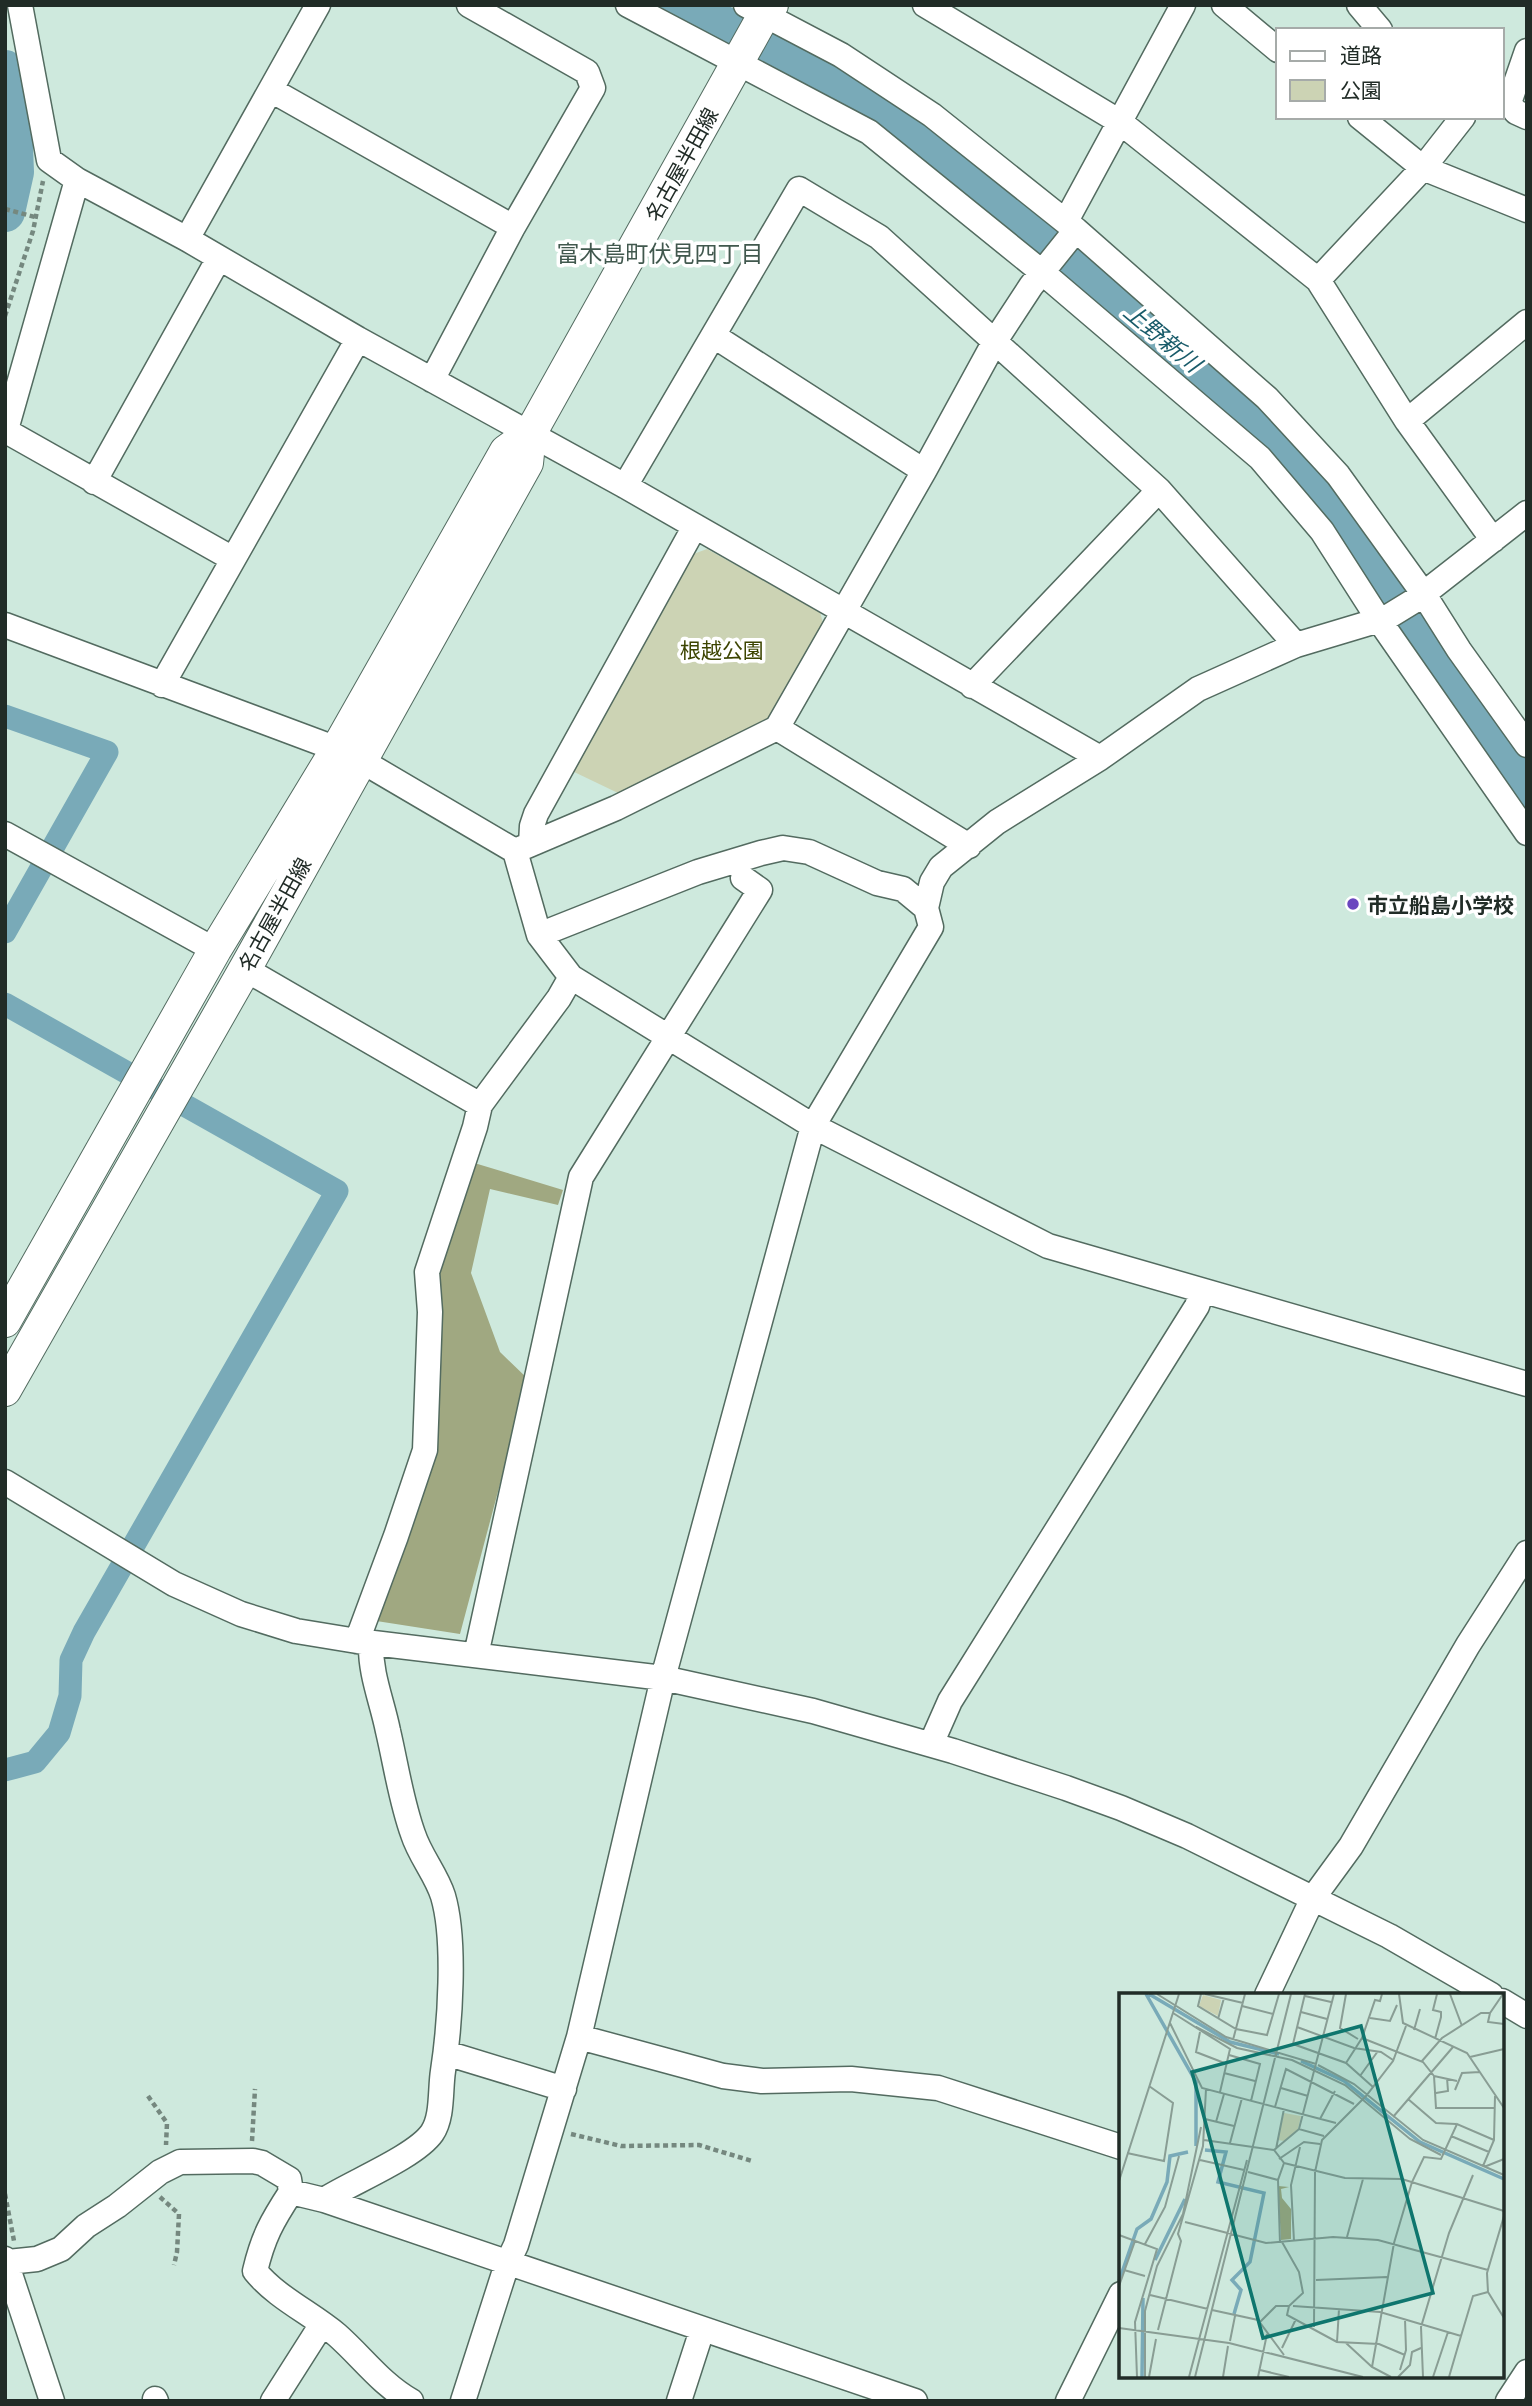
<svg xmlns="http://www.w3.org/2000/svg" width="1532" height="2406" viewBox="0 0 1532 2406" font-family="Barlow,'Noto Sans JP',sans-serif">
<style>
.green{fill:#ccd3b4}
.forest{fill:#a0a881}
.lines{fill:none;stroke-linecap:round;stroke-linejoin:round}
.canal{stroke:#79aab8;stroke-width:23}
.river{stroke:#79aab8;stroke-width:40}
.minor-casing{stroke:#536b60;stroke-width:27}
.major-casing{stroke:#536b60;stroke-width:34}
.path{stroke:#75887f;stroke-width:4.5;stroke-dasharray:5 3.5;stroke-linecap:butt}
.minor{stroke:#fff;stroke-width:24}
.major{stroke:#fff;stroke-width:32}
.poi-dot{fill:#6a46bf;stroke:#fff;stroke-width:2.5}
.labels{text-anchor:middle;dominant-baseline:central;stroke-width:7;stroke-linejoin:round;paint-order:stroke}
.street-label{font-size:21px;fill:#212c27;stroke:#fff}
.park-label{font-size:21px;fill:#3c4400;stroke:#fff}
.poi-label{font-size:21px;font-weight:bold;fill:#212c27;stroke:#fff;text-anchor:start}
.neighbourhood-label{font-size:23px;fill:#41584e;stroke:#fff}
.water-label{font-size:23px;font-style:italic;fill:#195b6a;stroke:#fff}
.inset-river{fill:none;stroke:#79aab8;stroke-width:3.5}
.inset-road{fill:none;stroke:#899d94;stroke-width:2}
.view{fill:#0f766e;fill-opacity:0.15;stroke:#0f766e;stroke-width:3.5}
.inset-edge{fill:none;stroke:#212c27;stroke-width:3.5}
</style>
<rect width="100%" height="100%" fill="#cee9dd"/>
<path class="green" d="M 707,549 L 820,612 L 823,623 L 767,723 L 618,793 L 570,770 L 688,556 Z"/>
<path class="forest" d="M 471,1162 L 563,1190 L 558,1205 L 490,1189 L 471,1273 L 500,1352 L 528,1379 L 460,1634 L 370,1620 L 431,1451 L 436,1269 Z"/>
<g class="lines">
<path class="canal" d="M 5,716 L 107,752 L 5,932
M 5,1004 L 337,1191 L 84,1632 L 71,1660 L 70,1696 L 59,1733 L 35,1762 L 5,1770"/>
<path class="river" d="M 681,5 L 773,50 L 857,95 L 959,168 L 1129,306 L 1263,420 L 1311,479 L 1418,631 L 1527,793
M 5,70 L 11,98 L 14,172 L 5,212"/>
<defs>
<path id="minor" d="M 20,5 L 49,160 L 77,180 L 187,239 L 358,339 L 625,486 L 1100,758
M 628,5 L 869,132 L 1043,273 L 1260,458 L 1322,531 L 1379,620 L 1527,833
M 746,5 L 841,55 L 932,115 L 1076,230 L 1031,286 L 995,341 L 924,471 L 777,728
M 925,5 L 1120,122 L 1318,280 L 1407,421 L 1493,540
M 1224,5 L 1278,50
M 1359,5 L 1380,30
M 271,90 L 513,227
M 1502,103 L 1509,103 L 1527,51
M 1509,103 L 1516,112 L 1527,117
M 1360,117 L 1423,168 L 1527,210
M 1066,221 L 1183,5
M 1076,230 L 1267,398 L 1338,475 L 1423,593 L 1459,650 L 1527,745
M 187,239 L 318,5
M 1318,280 L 1423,168 L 1463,117
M 714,336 L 924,471
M 432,380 L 513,227 L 593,88 L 587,72 L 469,5
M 1407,421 L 1527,322
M 6,431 L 233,559
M 5,433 L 77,180
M 94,482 L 219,258
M 625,486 L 799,189 L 879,237 L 1159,490 L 1296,645
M 5,625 L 337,749 L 360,760 L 515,851 L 539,935 L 571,977 L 559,998 L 480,1105 L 475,1127 L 427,1272 L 430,1312 L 425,1450 L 396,1536 L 357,1641
M 162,685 L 358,339
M 972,686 L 1159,490
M 5,834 L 215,950
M 531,844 L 532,826 L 536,814 L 695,526
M 515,851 L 616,808 L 777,728 L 969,846
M 539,935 L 698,872 L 761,853 L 783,848 L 809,852 L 877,883 L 903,889 L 926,908
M 245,969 L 480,1105
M 571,977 L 813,1126 L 1048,1246 L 1527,1384
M 5,1482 L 174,1584 L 241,1614 L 296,1631 L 357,1641 L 663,1678 L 813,1711 L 953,1751 L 1066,1788 L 1121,1808 L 1187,1836 L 1389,1936 L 1491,1995
M 371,1643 C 370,1674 382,1701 388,1731 C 396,1765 401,1801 413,1834 C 420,1856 436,1874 443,1896 C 456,1940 450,2025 443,2071 C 440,2090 443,2117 432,2133 C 415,2157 352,2182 324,2200 L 291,2192 C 272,2221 263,2237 255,2271 C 277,2298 311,2313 337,2335 C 362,2357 381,2384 411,2401
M 476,1655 L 581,1177 L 760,890 L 743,878
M 931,1744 L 950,1701 L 1197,1306 L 1202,1291
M 1267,1995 L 1313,1898 L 1351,1846 L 1468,1645 L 1527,1553
M 1502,2001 L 1527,2016
M 579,2037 L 723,2076 L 762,2081 L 851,2079 L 938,2088 L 1121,2147
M 446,2053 L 564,2089
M 324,2200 L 915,2401
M 5,2259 L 52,2401
M 8,2262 L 37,2259 L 61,2249 L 86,2226 L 117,2206 L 160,2172 L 180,2162 L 253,2161 L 262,2163 L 289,2179 L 291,2192
M 155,2399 L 156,2401
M 273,2401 L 322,2324
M 463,2401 L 507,2264 L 516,2245 L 579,2037 L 663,1678 L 813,1126 L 931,927 L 926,908 L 932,882 L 941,867 L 997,822 L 1100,758 L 1198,689 L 1296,645 L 1386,618 L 1417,599 L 1527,513
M 679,2401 L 702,2330
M 1068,2401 L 1121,2294
M 1508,2401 L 1527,2372"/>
<path id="major" d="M 5,1321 L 215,950 L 337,749 L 506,451 L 530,434
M 5,1390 L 245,969 L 527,463 L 530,434 L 759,24 L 772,5"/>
</defs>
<use href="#minor" class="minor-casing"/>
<use href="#major" class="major-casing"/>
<path class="path" d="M 5,209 L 35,217
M 5,316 L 33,231 L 43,181
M 148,2096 L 167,2123 L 166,2145
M 571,2134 L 621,2146 L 699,2145 L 752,2161
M 252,2141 L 255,2089
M 5,2194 L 14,2241
M 160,2197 L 179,2214 L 177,2252 L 174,2265"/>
<use href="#minor" class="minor"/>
<use href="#major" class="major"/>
</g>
<circle class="poi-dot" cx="1353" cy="904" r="7"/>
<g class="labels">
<g class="street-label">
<text transform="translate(681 164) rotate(-61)">名古屋半田線</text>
<text transform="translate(274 914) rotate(-61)">名古屋半田線</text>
</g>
<g class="park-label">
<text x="722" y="649">根越公園</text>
</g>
<g class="poi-label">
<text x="1367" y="904">市立船島小学校</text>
</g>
<g class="neighbourhood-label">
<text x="660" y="253">富木島町伏見四丁目</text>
</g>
<g class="water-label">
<text transform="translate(1163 337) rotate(40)">上野新川</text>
</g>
</g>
<g transform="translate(1119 1993)">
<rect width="385" height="385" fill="#cee9dd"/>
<path d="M 84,2 L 102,7 L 99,23 L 80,13 ZM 165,120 L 182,123 L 179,136 L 165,148 L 159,147 Z" fill="#ccd3b4"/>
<path d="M 159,193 L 170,194 L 162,196 L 163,205 L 172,216 L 172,246 L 162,247 Z" fill="#a0a881"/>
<path class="inset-river" d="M 27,1 L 77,89 L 77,153M 30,1 L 111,49 L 160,61M 182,68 L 225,88 L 301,149 L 385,186M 86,157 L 107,159 L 99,189 L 145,200 L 131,269 L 113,287 L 122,297 L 115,321M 36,267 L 66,206M 0,288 L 18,236 L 32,226 L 48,189 L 51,163 L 69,159M 23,384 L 24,305"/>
<path class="inset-road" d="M 38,1 L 107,44 L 197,71M 82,1 L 79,13 L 117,36 L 148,42 L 160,1M 86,1 L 124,10M 186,1 L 174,51 L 227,70 L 254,94M 227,1 L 221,35 L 239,46M 280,1 L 284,30 L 348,60 L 385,115M 331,1 L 343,33M 186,3 L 212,9M 123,13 L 154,21M 182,19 L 208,26M 54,20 L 111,56 L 101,99M 371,20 L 369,29 L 385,31M 251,25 L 271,28 L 278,12M 99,26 L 105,5M 51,30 L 83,95 L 217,130M 77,34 L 118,55 L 173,67 L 226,92 L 291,146 L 322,162M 178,34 L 235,55 L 262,59 L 274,67M 295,37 L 301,16M 81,39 L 77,59 L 108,71M 243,45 L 304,69 L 315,83 L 317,115 L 376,115M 316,46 L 322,24 L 322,19 L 314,17 L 318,1M 114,47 L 126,1M 110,62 L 141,71 L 132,108M 351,64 L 385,56M 303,68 L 323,45 L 362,20 L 371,20 L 384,1M 227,70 L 243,45 L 256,7 L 261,8 L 263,1M 199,72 L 235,91 L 304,147 L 385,182M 105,80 L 136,88M 241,83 L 259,58M 315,83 L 338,88M 162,95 L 189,103M 336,97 L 343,80 L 361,79M 317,100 L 329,98 L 328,85M 289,106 L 317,130 L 337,131M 156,114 L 167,76 L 235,111M 274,124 L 334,54M 86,126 L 115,133M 201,126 L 216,98M 97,129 L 105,101M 180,136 L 215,1M 332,143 L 370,159M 85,147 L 155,157 L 165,170 L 159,187 L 161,250M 111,150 L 123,105M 157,156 L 165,116M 155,157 L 180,136 L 205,143M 8,160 L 45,168 L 54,110 L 30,93M 160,166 L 185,149 L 201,151M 81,167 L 125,177M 165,170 L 226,185 L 283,186 L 385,218M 364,173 L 375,147 L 376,103M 365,174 L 385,166M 129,179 L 159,187M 0,188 L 60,1M 385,223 L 368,280 L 369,299 L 385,325M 66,229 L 147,250 L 214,244 L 259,247 L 369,277M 0,242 L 38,256 L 16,329 L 18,384M 228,244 L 244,186M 175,248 L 172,192 L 181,154M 163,249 L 180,279 L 184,300 L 170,313 L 168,322 L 218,349M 26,251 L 46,214 L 60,163M 5,277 L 26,283M 197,287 L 268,284M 0,293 L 16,248M 31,302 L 89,316M 174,313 L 261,319 L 342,343 L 354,303 L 369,299M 220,316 L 218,349 L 260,351 L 286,362M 93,317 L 139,327 L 165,362M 141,329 L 157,313 L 170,313M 195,334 L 196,179 L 203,147 L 247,103 L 274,68 L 287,33M 0,335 L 110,350 L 244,384M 39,337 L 62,248 L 59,241 L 84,153 L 87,96M 111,348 L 116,323M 227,350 L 253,374M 163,355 L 177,326M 141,377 L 170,384M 281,377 L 287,357 L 286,326M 26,384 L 26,318 L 38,273 L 64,221 L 82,134M 30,384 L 37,346M 70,384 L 128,167M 76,384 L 172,1M 104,384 L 109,353M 139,384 L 148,341M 272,384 L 253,374 L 275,250 L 293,189 L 305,164 L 322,166 L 338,131 L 375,147M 279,384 L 291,372 L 293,359 L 302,355M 304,384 L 302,334 L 330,240 L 354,182M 314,384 L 329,339M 330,384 L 342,343"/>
<path class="view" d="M 242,33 L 314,300 L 144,345 L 73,79 Z"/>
<rect width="385" height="385" class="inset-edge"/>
</g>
<rect width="1532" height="2406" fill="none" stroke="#212c27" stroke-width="14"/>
<rect x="1276" y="28" width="228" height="91" fill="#ffffff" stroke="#a6aba9" stroke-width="2"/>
<rect x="1290" y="51" width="35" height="10" fill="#ffffff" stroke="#a6aba9" stroke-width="2"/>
<text x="1340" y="63" font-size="21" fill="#212c27">道路</text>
<rect x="1290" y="80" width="35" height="21" fill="#ccd3b4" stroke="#a6aba9" stroke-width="2"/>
<text x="1340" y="98" font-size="21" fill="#212c27">公園</text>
</svg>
